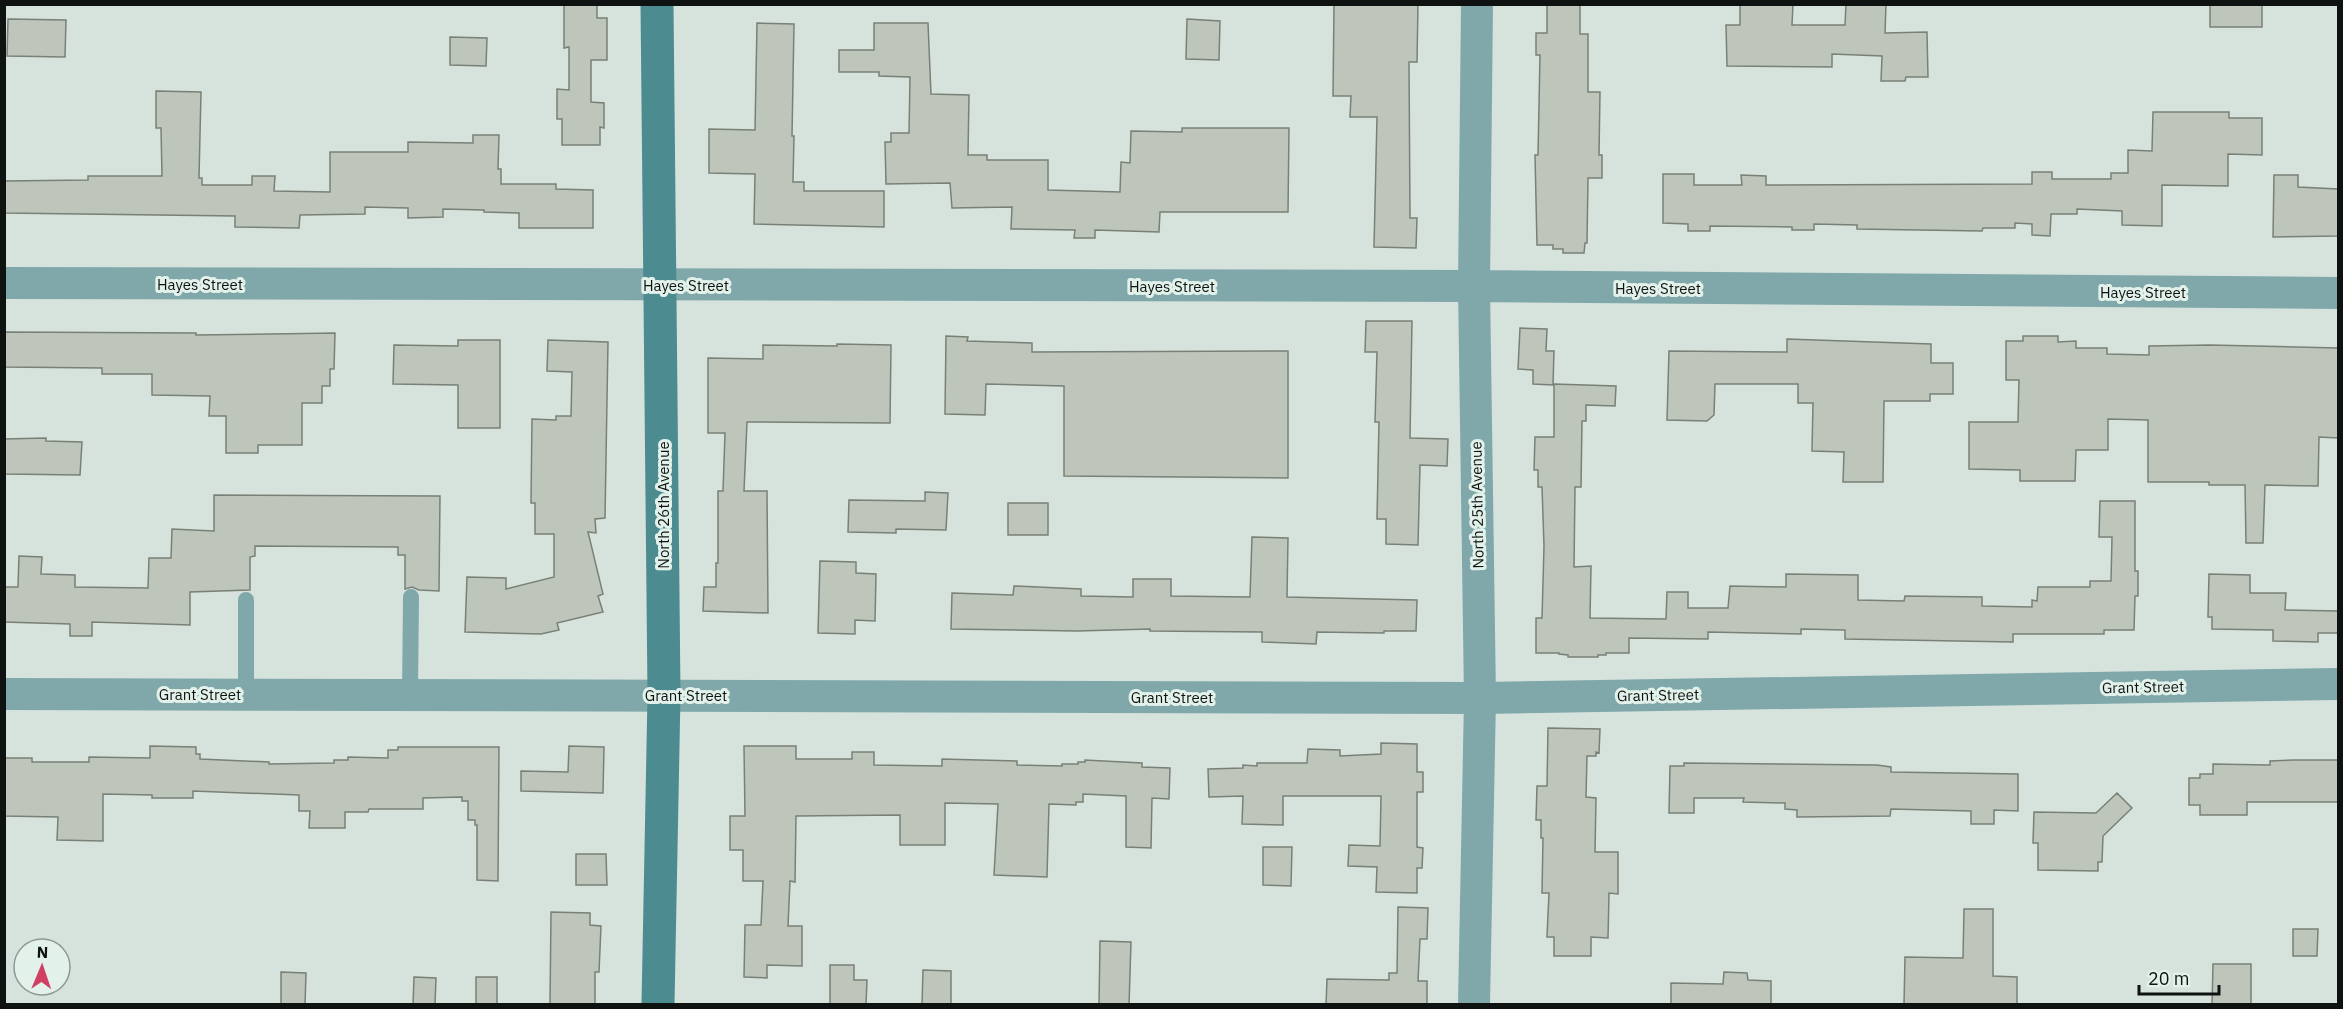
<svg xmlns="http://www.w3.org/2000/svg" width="2343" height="1009" viewBox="0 0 2343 1009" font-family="'IBM Plex Sans',sans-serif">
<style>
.building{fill:#bec5bb;stroke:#798076;stroke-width:1.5}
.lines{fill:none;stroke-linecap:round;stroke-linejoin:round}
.lane{stroke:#80a8aa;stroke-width:16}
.street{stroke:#80a8aa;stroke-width:32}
.secondary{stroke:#4c8c90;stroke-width:33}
.labels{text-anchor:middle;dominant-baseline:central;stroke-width:6;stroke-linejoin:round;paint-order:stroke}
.street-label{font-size:15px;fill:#0e1311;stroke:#e3f1eb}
</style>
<rect width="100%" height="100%" fill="#d6e3dd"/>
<path class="building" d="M 1334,4 L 1418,4 L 1417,62 L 1409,62 L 1410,218 L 1417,218 L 1416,248 L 1374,247 L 1377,117 L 1350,117 L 1351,96 L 1333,96 Z
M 1547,4 L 1580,4 L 1580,34 L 1588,34 L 1588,92 L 1600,92 L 1599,155 L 1602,155 L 1602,178 L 1588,178 L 1587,243 L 1585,243 L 1584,253 L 1563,253 L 1563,249 L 1553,249 L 1553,245 L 1537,245 L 1535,155 L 1538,155 L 1540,55 L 1536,55 L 1536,33 L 1547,33 Z
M 1740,4 L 1793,4 L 1792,25 L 1845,25 L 1846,4 L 1886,4 L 1885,33 L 1927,32 L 1928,77 L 1906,77 L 1905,81 L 1881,81 L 1882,56 L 1832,54 L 1832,67 L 1727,66 L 1726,25 L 1740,25 Z
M 2210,4 L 2262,4 L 2262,27 L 2210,27 Z
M 564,5 L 597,5 L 597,18 L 607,18 L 607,60 L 591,60 L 591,102 L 604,103 L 604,128 L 600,127 L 600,145 L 562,145 L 562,119 L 557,119 L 557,89 L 569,90 L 569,47 L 564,48 Z
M 8,19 L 66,20 L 65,57 L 7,56 Z
M 1187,19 L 1220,21 L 1219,60 L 1186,59 Z
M 757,23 L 794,24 L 792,136 L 794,136 L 793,182 L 804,182 L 804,191 L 884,191 L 884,227 L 754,224 L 755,174 L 709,173 L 709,129 L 755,130 Z
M 874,23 L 928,23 L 931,94 L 969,95 L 968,155 L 987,155 L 987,160 L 1048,160 L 1048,190 L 1120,192 L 1121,162 L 1130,163 L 1131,131 L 1182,132 L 1182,128 L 1289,128 L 1288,212 L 1160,212 L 1159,232 L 1095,230 L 1095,238 L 1074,238 L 1075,230 L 1011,229 L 1012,207 L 952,208 L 950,183 L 886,184 L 885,142 L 891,142 L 891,133 L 909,133 L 910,77 L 879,76 L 879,72 L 839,72 L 839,50 L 874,50 Z
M 450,37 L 487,38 L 486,66 L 450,65 Z
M 156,91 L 201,92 L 199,178 L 202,178 L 202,185 L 252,185 L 252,176 L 275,176 L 274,191 L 330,192 L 330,152 L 408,152 L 408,142 L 473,143 L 473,135 L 499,135 L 498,169 L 501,169 L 501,184 L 556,184 L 556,189 L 593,190 L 593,228 L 519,228 L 519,213 L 484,212 L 484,210 L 443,209 L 443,217 L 408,218 L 408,208 L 365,207 L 365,214 L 300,215 L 299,228 L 235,227 L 235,216 L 4,213 L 4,181 L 88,180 L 88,176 L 162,176 L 161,128 L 156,128 Z
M 2153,112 L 2229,112 L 2229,118 L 2262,118 L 2262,155 L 2228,154 L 2228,186 L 2162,185 L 2162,226 L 2122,225 L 2122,211 L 2077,209 L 2077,214 L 2051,214 L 2050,236 L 2032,235 L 2032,224 L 2015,223 L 2015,228 L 1983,228 L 1982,231 L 1857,229 L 1857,225 L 1814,224 L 1814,230 L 1792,230 L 1792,227 L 1710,226 L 1710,231 L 1688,231 L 1688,224 L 1663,223 L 1663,174 L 1694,174 L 1694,185 L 1742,185 L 1741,175 L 1766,176 L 1766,185 L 2032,184 L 2032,172 L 2052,172 L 2052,179 L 2111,179 L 2111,173 L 2128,173 L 2128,150 L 2152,151 Z
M 2274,175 L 2298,175 L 2298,187 L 2338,189 L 2338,236 L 2273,237 Z
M 1366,321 L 1412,321 L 1410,438 L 1448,439 L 1447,466 L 1420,465 L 1418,545 L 1386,544 L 1386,519 L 1377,519 L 1379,422 L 1375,422 L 1377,352 L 1365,352 Z
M 1520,328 L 1547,329 L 1546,351 L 1554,351 L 1553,385 L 1533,384 L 1533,370 L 1518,369 Z
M 4,332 L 196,333 L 196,335 L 335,333 L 334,369 L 330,369 L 330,386 L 322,386 L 322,403 L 302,403 L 302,445 L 258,445 L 258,453 L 226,453 L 226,416 L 209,416 L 210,396 L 152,395 L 152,374 L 102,374 L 102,368 L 4,367 Z
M 946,336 L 968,337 L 967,341 L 1032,343 L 1032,352 L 1288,351 L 1288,478 L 1064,476 L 1064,386 L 986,384 L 985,415 L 945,414 Z
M 2023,336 L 2058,336 L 2058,342 L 2076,341 L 2076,348 L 2107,348 L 2107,354 L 2149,355 L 2149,346 L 2210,345 L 2338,348 L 2338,438 L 2319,437 L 2318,486 L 2265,485 L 2263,543 L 2246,543 L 2245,485 L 2209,485 L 2209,482 L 2148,482 L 2148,420 L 2108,419 L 2108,450 L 2076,450 L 2075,481 L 2020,481 L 2020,470 L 1969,469 L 1969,422 L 2018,422 L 2019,380 L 2006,380 L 2006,341 L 2023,341 Z
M 1787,339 L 1931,344 L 1931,363 L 1953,363 L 1953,394 L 1930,394 L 1930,401 L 1884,401 L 1883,482 L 1843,482 L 1844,452 L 1812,451 L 1813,403 L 1798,403 L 1798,384 L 1715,384 L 1714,415 L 1707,421 L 1667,420 L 1669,351 L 1787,352 Z
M 458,340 L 500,340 L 500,428 L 458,428 L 458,385 L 393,384 L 394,345 L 458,346 Z
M 548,340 L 608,342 L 605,518 L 595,519 L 596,533 L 588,532 L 603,594 L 598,596 L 603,612 L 557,623 L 559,630 L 541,634 L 465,632 L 467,577 L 506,578 L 506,589 L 554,577 L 554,534 L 535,534 L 535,503 L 531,503 L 532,419 L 556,420 L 556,416 L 571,416 L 572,372 L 547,371 Z
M 837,344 L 891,345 L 890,423 L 747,422 L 744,491 L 767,491 L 768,613 L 703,611 L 704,587 L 716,587 L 716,563 L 718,563 L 718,491 L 723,491 L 725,433 L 708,433 L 708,358 L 763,359 L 763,345 L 837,346 Z
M 1554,384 L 1616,386 L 1615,406 L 1586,405 L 1586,421 L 1582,421 L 1581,487 L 1575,487 L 1574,567 L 1591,566 L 1590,618 L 1666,619 L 1667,592 L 1688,592 L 1688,608 L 1728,608 L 1730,586 L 1786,587 L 1786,574 L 1858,575 L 1858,600 L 1904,601 L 1905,596 L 1982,597 L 1982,606 L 2032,607 L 2032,600 L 2037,601 L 2038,587 L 2090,587 L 2090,581 L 2111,581 L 2112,537 L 2099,537 L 2100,501 L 2135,501 L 2135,571 L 2138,571 L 2138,596 L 2135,596 L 2134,630 L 2104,630 L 2104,634 L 2013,634 L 2013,642 L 1845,639 L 1845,630 L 1801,629 L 1801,634 L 1708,632 L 1708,639 L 1629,638 L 1629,653 L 1606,653 L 1606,655 L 1598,655 L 1598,657 L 1568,657 L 1568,655 L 1559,654 L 1559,653 L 1536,653 L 1536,618 L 1542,618 L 1544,546 L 1542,487 L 1538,487 L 1538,470 L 1534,470 L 1535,437 L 1554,437 Z
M 46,438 L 46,441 L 82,442 L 80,475 L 4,474 L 4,439 Z
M 925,492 L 948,493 L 946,530 L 896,529 L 896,533 L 848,532 L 849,500 L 925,501 Z
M 214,495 L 440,496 L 439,591 L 419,590 L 412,587 L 405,589 L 405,555 L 398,555 L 398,547 L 255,546 L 255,556 L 250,557 L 250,590 L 190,592 L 190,625 L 92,622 L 92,636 L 70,636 L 70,624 L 4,622 L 4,587 L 18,587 L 19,556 L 42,557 L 41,574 L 75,575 L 75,587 L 148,588 L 149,558 L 171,558 L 172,529 L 214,531 Z
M 1008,503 L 1048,503 L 1048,535 L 1008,535 Z
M 1252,537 L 1288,538 L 1287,597 L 1417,600 L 1416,631 L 1384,631 L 1384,633 L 1317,632 L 1316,644 L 1262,642 L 1262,632 L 1150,631 L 1150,629 L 1077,631 L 951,629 L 952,593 L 1013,595 L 1014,586 L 1081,589 L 1081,596 L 1133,597 L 1133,579 L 1171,579 L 1171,596 L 1250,597 Z
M 820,561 L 856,562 L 856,573 L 876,574 L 875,621 L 855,620 L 855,634 L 818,633 Z
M 2209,574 L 2250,575 L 2250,593 L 2286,593 L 2285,610 L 2338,611 L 2338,633 L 2318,633 L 2318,642 L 2273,641 L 2273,630 L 2212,629 L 2212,617 L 2208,617 Z
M 1548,728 L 1600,729 L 1599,753 L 1596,752 L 1596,756 L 1587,756 L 1586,797 L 1596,798 L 1595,852 L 1618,852 L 1618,894 L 1609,893 L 1608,938 L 1591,937 L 1591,956 L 1554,956 L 1554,937 L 1547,937 L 1549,893 L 1542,893 L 1543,838 L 1541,838 L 1541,820 L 1536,820 L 1537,786 L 1547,786 Z
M 1381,743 L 1417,744 L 1417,772 L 1423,772 L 1423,792 L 1417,792 L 1417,847 L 1423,848 L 1422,868 L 1417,868 L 1417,893 L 1376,892 L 1377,867 L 1348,866 L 1349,845 L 1380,846 L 1381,796 L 1283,796 L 1283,825 L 1242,824 L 1243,796 L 1209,797 L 1208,769 L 1243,768 L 1243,765 L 1257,766 L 1257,763 L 1307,763 L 1308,749 L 1340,750 L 1340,756 L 1381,754 Z
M 150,746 L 196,747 L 196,754 L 200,754 L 200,759 L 269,762 L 269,764 L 334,763 L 334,760 L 348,760 L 348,757 L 388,758 L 388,750 L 398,750 L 398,747 L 499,747 L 498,881 L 477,880 L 477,825 L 475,825 L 475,820 L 468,820 L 468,801 L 462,801 L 462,797 L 423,798 L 423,809 L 369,809 L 368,812 L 345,812 L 345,828 L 309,828 L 310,811 L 299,811 L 299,795 L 193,791 L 193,798 L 152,798 L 152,795 L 103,794 L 103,841 L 57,840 L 58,817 L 4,816 L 4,758 L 32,758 L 32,762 L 89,762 L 89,757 L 150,758 Z
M 569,746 L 604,747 L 603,793 L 521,791 L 521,771 L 568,772 Z
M 744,746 L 796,746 L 796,759 L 852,759 L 852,752 L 874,752 L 874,765 L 942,766 L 942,759 L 1017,761 L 1017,765 L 1062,766 L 1062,764 L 1078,764 L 1078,762 L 1085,762 L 1085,760 L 1142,763 L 1142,767 L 1170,768 L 1169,799 L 1152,798 L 1151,848 L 1126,847 L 1126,796 L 1083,794 L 1083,802 L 1076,802 L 1076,805 L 1049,804 L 1047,877 L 994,875 L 998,804 L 945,803 L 945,845 L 900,845 L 900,815 L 796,816 L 795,882 L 790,881 L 788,926 L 802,926 L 802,966 L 767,965 L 767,978 L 744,977 L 745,925 L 761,925 L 763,881 L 743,881 L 743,850 L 730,850 L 730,816 L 745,816 Z
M 2293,760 L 2338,760 L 2338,802 L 2247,802 L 2247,815 L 2200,815 L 2200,805 L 2189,805 L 2189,778 L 2200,778 L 2200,774 L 2213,774 L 2213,764 L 2270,765 L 2270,761 Z
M 1684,763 L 1877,765 L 1891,767 L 1891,772 L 2018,774 L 2018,811 L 1994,810 L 1994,824 L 1971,824 L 1971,811 L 1891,809 L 1890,816 L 1797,817 L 1797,810 L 1785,809 L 1785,803 L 1743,802 L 1744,798 L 1694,798 L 1694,813 L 1669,813 L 1670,766 L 1684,766 Z
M 2117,793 L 2132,808 L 2103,836 L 2102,862 L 2098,862 L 2098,871 L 2038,870 L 2038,843 L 2033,843 L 2034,812 L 2096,813 Z
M 1263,847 L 1292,847 L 1291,886 L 1263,885 Z
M 576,854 L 606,854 L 607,885 L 576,885 Z
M 1398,907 L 1428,908 L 1427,939 L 1420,939 L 1418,981 L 1427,981 L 1427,1005 L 1326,1005 L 1327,979 L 1389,980 L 1389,973 L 1397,973 Z
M 1964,909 L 1993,909 L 1993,976 L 2017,977 L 2017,1005 L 1904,1005 L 1905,957 L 1963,958 Z
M 551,912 L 590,913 L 590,925 L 601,926 L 599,972 L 595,972 L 595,1005 L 550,1005 Z
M 2293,929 L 2318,929 L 2317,956 L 2293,956 Z
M 1100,941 L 1131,942 L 1129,1005 L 1099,1005 Z
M 2213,964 L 2251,964 L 2251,1005 L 2212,1005 Z
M 830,965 L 854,965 L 854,980 L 867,980 L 866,1005 L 830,1005 Z
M 923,970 L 951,971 L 951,1005 L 922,1005 Z
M 281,972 L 306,973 L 305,1005 L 281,1005 Z
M 1724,972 L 1747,973 L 1748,980 L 1771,981 L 1771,1005 L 1671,1005 L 1671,983 L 1723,984 Z
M 414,977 L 436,978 L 435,1005 L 413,1005 Z
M 476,977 L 497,977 L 497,1005 L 476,1005 Z"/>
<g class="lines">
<path class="lane" d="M 246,600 L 246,694
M 410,694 L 411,597"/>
<path class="street" d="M 4,283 L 1474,286 L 2338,293
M 4,694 L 1480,698 L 2338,684
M 1474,1004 L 1480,698 L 1474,286 L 1477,4"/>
<path class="secondary" d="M 657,4 L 664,695 L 658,1004"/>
</g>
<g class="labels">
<g class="street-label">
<text x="200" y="284">Hayes Street</text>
<text x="686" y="285">Hayes Street</text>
<text x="1172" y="286">Hayes Street</text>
<text x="1658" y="288">Hayes Street</text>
<text x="2143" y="292">Hayes Street</text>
<text transform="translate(663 505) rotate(-90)">North 26th Avenue</text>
<text transform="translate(1477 505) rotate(-91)">North 25th Avenue</text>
<text transform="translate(2143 687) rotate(-1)">Grant Street</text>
<text x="200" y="694">Grant Street</text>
<text x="686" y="695">Grant Street</text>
<text transform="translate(1658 695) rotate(-1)">Grant Street</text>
<text x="1172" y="697">Grant Street</text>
</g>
</g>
<rect width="2343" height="1009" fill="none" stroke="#0e1311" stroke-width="12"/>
<g transform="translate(42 967) rotate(2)"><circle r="28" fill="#e3f1eb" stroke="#8e9894" stroke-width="1.5"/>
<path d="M0-4.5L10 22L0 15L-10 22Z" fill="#d04063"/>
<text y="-9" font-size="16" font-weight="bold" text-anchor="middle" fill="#0e1311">N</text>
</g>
<path d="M2139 985v9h80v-9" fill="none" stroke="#0e1311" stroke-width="3"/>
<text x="2148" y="985" font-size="18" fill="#0e1311" stroke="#e3f1eb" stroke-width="4.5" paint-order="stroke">20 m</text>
</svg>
